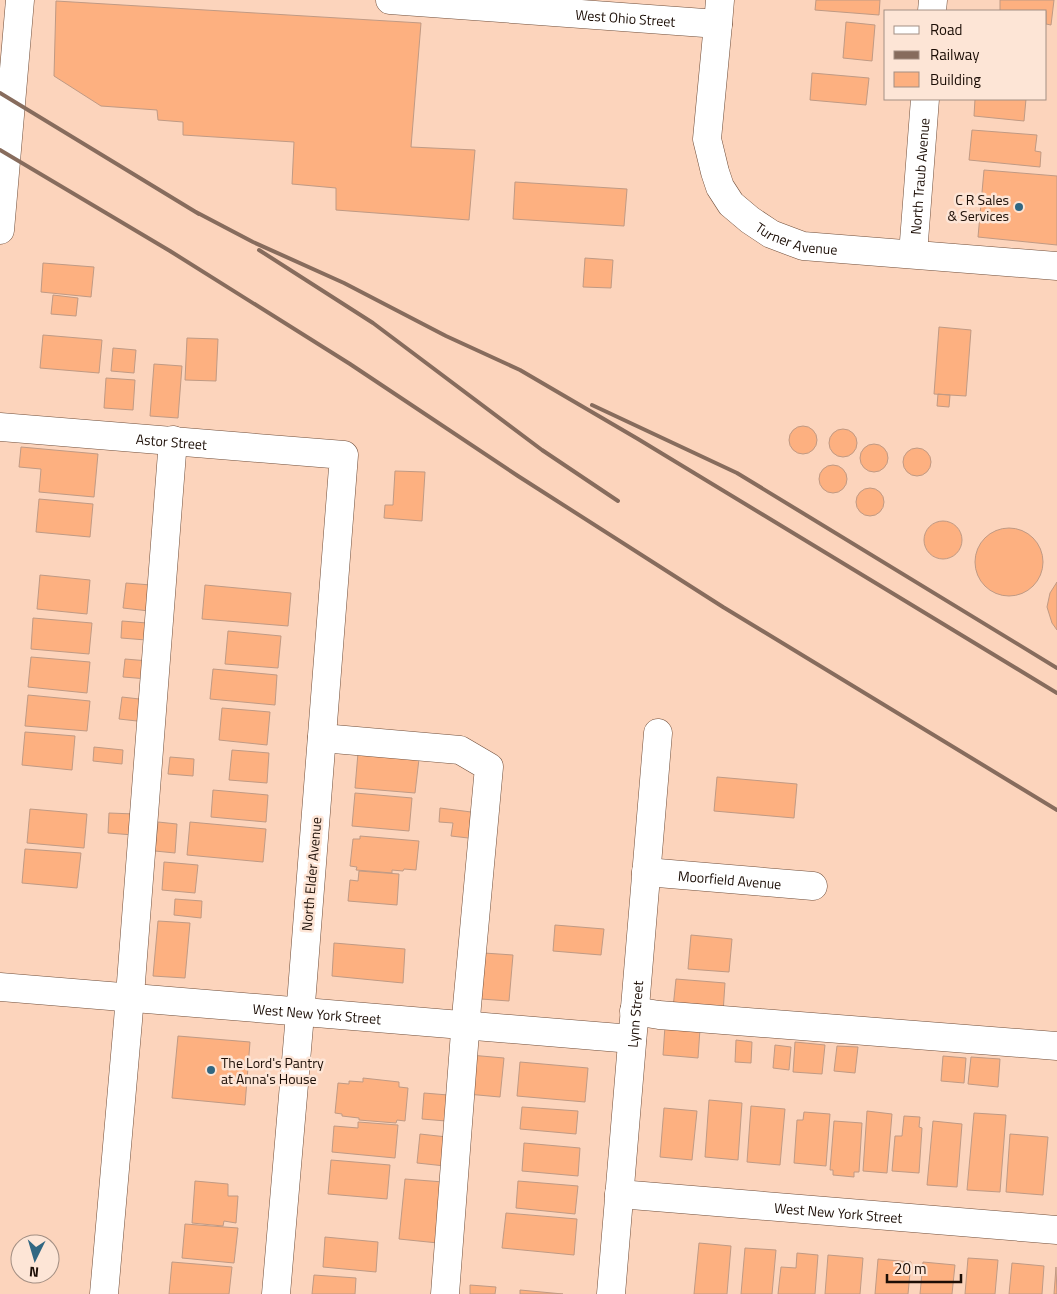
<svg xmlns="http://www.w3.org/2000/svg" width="1057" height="1294" viewBox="0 0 1057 1294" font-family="'Titillium Web',sans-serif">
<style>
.building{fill:#fdb080;stroke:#c09a84}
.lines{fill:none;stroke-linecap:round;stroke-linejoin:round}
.minor-casing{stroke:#704e3a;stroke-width:29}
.minor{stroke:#fff;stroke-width:28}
.rail{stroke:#876c5d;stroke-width:4}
.poi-dot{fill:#316782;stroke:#fde5d6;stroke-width:2}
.labels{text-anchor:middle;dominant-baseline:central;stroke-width:5;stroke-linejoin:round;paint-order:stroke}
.street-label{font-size:14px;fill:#1c0e06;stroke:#fde5d6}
.poi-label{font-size:14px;fill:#1c0e06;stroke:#fde5d6;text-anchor:end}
</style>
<rect width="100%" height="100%" fill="#fcd4bc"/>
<path class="building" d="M 816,0 L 880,0 L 879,15 L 815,10 Z
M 1000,0 L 1054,0 L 1051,25 L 1046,24 L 1046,11 L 1000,11 Z
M 56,1 L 421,23 L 411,147 L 475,150 L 469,220 L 336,210 L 336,188 L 292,184 L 294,142 L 183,135 L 183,122 L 158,120 L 157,110 L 101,106 L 54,76 Z
M 846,22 L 875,25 L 872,61 L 843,58 Z
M 812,73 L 869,78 L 866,105 L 810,100 Z
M 975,99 L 1026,99 L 1024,121 L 974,116 Z
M 972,130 L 1037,135 L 1035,151 L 1041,152 L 1040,167 L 969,160 Z
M 984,170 L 1057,176 L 1057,245 L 978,237 Z
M 515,182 L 627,189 L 624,226 L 513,219 Z
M 585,258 L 613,260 L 611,288 L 583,287 Z
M 43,263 L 94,267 L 91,297 L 41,292 Z
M 53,295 L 78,298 L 76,316 L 51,314 Z
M 939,327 L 971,330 L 966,396 L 934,394 Z
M 43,335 L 102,340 L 99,373 L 40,368 Z
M 187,338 L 218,339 L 216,381 L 185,380 Z
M 113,348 L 136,350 L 134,373 L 111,371 Z
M 154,364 L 182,366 L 178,418 L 150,416 Z
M 106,378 L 135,380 L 133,410 L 104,408 Z
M 938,394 L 950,395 L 949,407 L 937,406 Z
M789 440a14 14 0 1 1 28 0a14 14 0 1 1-28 0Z
M829 443a14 14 0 1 1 28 0a14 14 0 1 1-28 0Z
M860 458a14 14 0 1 1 28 0a14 14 0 1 1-28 0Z
M 21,447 L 98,454 L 94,497 L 39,492 L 41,469 L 19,467 Z
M903 462a14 14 0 1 1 28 0a14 14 0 1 1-28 0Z
M819 479a14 14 0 1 1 28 0a14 14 0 1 1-28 0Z
M 395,471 L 425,472 L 422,521 L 384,518 L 385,505 L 393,505 Z
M856 502a14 14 0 1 1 28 0a14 14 0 1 1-28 0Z
M 39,499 L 93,504 L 90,537 L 36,532 Z
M924 540a19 19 0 1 1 38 0a19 19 0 1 1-38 0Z
M975 562a34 34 0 1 1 68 0a34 34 0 1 1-68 0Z
M 40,575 L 90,580 L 87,614 L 37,609 Z
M 1057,582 L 1057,630 L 1052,623 L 1047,607 L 1050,593 Z
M 126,583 L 151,585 L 149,611 L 123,608 Z
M 205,585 L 291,593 L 288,626 L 202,619 Z
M 33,618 L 92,623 L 89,654 L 31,649 Z
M 122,621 L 147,623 L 146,640 L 121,638 Z
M 228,631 L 281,636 L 278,668 L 225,664 Z
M 31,657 L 90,662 L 87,693 L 28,687 Z
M 125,659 L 149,661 L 148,679 L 123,677 Z
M 213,669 L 277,675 L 275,705 L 210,699 Z
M 28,695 L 90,701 L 87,731 L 25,726 Z
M 122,697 L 148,700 L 146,722 L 119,719 Z
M 222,708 L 270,712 L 267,745 L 219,740 Z
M 25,732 L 75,736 L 72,770 L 22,765 Z
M 94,747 L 123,750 L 122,764 L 93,761 Z
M 232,750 L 269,753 L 267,783 L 229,780 Z
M 358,753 L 419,759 L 415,793 L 355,788 Z
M 170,757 L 194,759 L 193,776 L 168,774 Z
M 717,777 L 797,784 L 794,818 L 714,811 Z
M 213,790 L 268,795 L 266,822 L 211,817 Z
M 355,793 L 412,798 L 409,831 L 352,826 Z
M 440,808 L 479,813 L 477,839 L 451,836 L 453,823 L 439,822 Z
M 30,809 L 87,814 L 84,848 L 27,843 Z
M 109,813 L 135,814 L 133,835 L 108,833 Z
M 158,822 L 177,824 L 175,853 L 155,851 Z
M 190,822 L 266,829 L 263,862 L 187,855 Z
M 360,836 L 419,841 L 416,870 L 404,869 L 403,871 L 392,870 L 392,873 L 356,870 L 357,867 L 350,866 L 353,839 L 360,839 Z
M 25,849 L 81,853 L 77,888 L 22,883 Z
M 164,862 L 198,865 L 195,893 L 162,890 Z
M 359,871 L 399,874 L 397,905 L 348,901 L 350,880 L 358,881 Z
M 175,899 L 202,901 L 201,918 L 174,915 Z
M 158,921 L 190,923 L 185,978 L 153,976 Z
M 555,925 L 604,929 L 601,955 L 553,951 Z
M 691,935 L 732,939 L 729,972 L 688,969 Z
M 334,943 L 405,949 L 403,983 L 332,976 Z
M 484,953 L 513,955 L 509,1001 L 481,999 Z
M 676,979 L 725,983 L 723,1013 L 673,1008 Z
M 665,1026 L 700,1029 L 698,1058 L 663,1055 Z
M 178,1036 L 250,1042 L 245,1105 L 172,1098 Z
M 736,1040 L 752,1042 L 751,1063 L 735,1062 Z
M 795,1042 L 825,1045 L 822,1074 L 793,1072 Z
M 775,1045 L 791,1047 L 789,1070 L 773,1068 Z
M 837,1046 L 858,1047 L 855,1073 L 834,1071 Z
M 470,1055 L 504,1058 L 500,1097 L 467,1094 Z
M 943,1056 L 966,1058 L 964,1083 L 941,1081 Z
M 971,1057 L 1000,1059 L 998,1087 L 968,1084 Z
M 520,1062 L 588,1068 L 585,1102 L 517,1096 Z
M 363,1078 L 399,1082 L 399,1087 L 408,1088 L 405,1121 L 397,1120 L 396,1123 L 359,1120 L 359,1118 L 342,1116 L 342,1114 L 335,1113 L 338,1083 L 349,1084 L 349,1081 L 363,1082 Z
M 424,1093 L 448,1095 L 446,1121 L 422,1119 Z
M 709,1100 L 742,1103 L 738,1160 L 705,1157 Z
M 751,1106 L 785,1109 L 780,1165 L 747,1162 Z
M 522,1107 L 578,1111 L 576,1134 L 520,1129 Z
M 664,1108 L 697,1111 L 692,1160 L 660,1157 Z
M 867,1111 L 892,1114 L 887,1173 L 863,1171 Z
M 804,1112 L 830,1114 L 826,1166 L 794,1163 L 797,1120 L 803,1120 Z
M 974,1113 L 1006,1115 L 1000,1192 L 967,1190 Z
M 904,1116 L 920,1117 L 919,1127 L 922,1128 L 919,1173 L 892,1171 L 895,1136 L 902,1136 Z
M 834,1121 L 862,1123 L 859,1172 L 854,1172 L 854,1177 L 833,1175 L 833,1170 L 830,1170 Z
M 933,1121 L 962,1124 L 957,1187 L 927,1185 Z
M 358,1122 L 398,1125 L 395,1158 L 332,1152 L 334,1126 L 358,1128 Z
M 420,1134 L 447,1137 L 445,1166 L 417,1163 Z
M 1010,1134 L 1048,1137 L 1043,1195 L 1006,1192 Z
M 524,1143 L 580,1148 L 578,1176 L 522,1171 Z
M 331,1160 L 390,1165 L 387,1199 L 328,1194 Z
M 405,1179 L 443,1182 L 438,1243 L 399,1239 Z
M 195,1181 L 228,1184 L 228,1196 L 238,1196 L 236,1223 L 224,1221 L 223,1226 L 192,1223 Z
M 518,1181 L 578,1186 L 575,1214 L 516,1208 Z
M 506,1213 L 577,1219 L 574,1255 L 502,1248 Z
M 185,1224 L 238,1228 L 234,1263 L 182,1258 Z
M 325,1237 L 378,1242 L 376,1272 L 323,1267 Z
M 699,1243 L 731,1246 L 727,1294 L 694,1294 Z
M 745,1248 L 776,1250 L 772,1294 L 741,1294 Z
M 797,1253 L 818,1255 L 815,1294 L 778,1294 L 781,1267 L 796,1268 Z
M 828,1255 L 863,1258 L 860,1294 L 825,1294 Z
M 968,1258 L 998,1260 L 995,1294 L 965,1294 Z
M 878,1259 L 911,1262 L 908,1294 L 875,1294 Z
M 172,1262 L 232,1267 L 229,1294 L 169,1294 Z
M 923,1262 L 955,1265 L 952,1294 L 920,1294 Z
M 1012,1263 L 1044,1266 L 1042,1294 L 1009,1294 Z
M 1056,1267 L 1057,1294 L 1054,1294 Z
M 314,1275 L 356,1278 L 355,1294 L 312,1294 Z
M 470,1285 L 496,1287 L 495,1294 L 470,1294 Z
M 520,1290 L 563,1294 L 520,1294 Z"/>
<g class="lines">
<defs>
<g id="minor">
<path id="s1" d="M 390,0 L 718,24 L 720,0"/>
<path d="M 932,11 L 933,0"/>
<path id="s2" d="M 718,24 L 707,139 L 715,172 L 720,187 L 731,204 L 750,220 L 771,234 L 803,246 L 1057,266"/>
<path d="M 0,230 L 20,0"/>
<path id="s3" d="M 913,254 L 925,99"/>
<path id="s4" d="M 0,427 L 344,455 L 302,991 L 276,1294"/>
<path d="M 322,738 L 460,750 L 489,767 L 467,1006 L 445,1294"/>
<path id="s5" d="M 646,872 L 813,886"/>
<path id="s6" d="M 0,987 L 632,1039"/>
<path d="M 634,1011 L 659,1015 L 1057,1046"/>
<path id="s7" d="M 619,1194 L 1057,1230"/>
<path d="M 104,1294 L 128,1021 L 173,440"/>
<path id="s8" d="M 611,1294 L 658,733"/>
</g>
</defs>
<use href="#minor" class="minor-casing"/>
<use href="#minor" class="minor"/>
<path class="rail" d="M 0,93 L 199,214
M 0,150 L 170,251 L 350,364 L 518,476 L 723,607 L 1057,810
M 194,211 L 253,242 L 344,283 L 446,336 L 520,370 L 638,439 L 1057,693
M 259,250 L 373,323 L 542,450 L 618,501
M 592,405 L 737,473 L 1057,668"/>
</g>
<g class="poi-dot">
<circle cx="1019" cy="207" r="5"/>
<circle cx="211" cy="1070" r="5"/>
</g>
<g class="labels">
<g class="street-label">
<text stroke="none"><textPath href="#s1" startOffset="236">West Ohio Street</textPath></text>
<text stroke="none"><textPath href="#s3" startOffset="78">North Traub Avenue</textPath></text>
<text stroke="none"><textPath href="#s2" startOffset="262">Turner Avenue</textPath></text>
<text stroke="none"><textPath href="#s4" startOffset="172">Astor Street</textPath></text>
<text transform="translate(311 874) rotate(-85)">North Elder Avenue</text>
<text stroke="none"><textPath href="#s5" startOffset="84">Moorfield Avenue</textPath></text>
<text stroke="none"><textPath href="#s6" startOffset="318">West New York Street</textPath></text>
<text stroke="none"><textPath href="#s8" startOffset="281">Lynn Street</textPath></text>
<text stroke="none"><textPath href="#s7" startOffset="220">West New York Street</textPath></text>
</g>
<g class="poi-label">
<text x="1009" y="199">C R Sales<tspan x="1009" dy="16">&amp; Services</tspan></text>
<text x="221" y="1062" text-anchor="start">The Lord's Pantry<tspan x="221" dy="16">at Anna's House</tspan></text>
</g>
</g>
<rect x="884" y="10" width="162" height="90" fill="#fde5d6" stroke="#a38f83"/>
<rect x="894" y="26" width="25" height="8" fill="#ffffff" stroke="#a38f83"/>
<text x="930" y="35" font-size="15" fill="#1c0e06">Road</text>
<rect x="894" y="51" width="25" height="8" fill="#876c5d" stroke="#a38f83"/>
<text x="930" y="60" font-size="15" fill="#1c0e06">Railway</text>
<rect x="894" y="72" width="25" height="15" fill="#fdb080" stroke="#a38f83"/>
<text x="930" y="85" font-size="15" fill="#1c0e06">Building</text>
<g transform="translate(35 1259) rotate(185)"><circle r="24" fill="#fde5d6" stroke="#a38f83"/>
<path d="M0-4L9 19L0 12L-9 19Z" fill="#316782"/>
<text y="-8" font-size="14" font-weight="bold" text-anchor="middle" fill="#1c0e06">N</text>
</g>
<path d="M887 1274v8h74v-8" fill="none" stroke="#1c0e06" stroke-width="2.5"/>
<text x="894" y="1274" font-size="15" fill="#1c0e06" stroke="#fde5d6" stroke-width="4" paint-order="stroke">20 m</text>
</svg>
